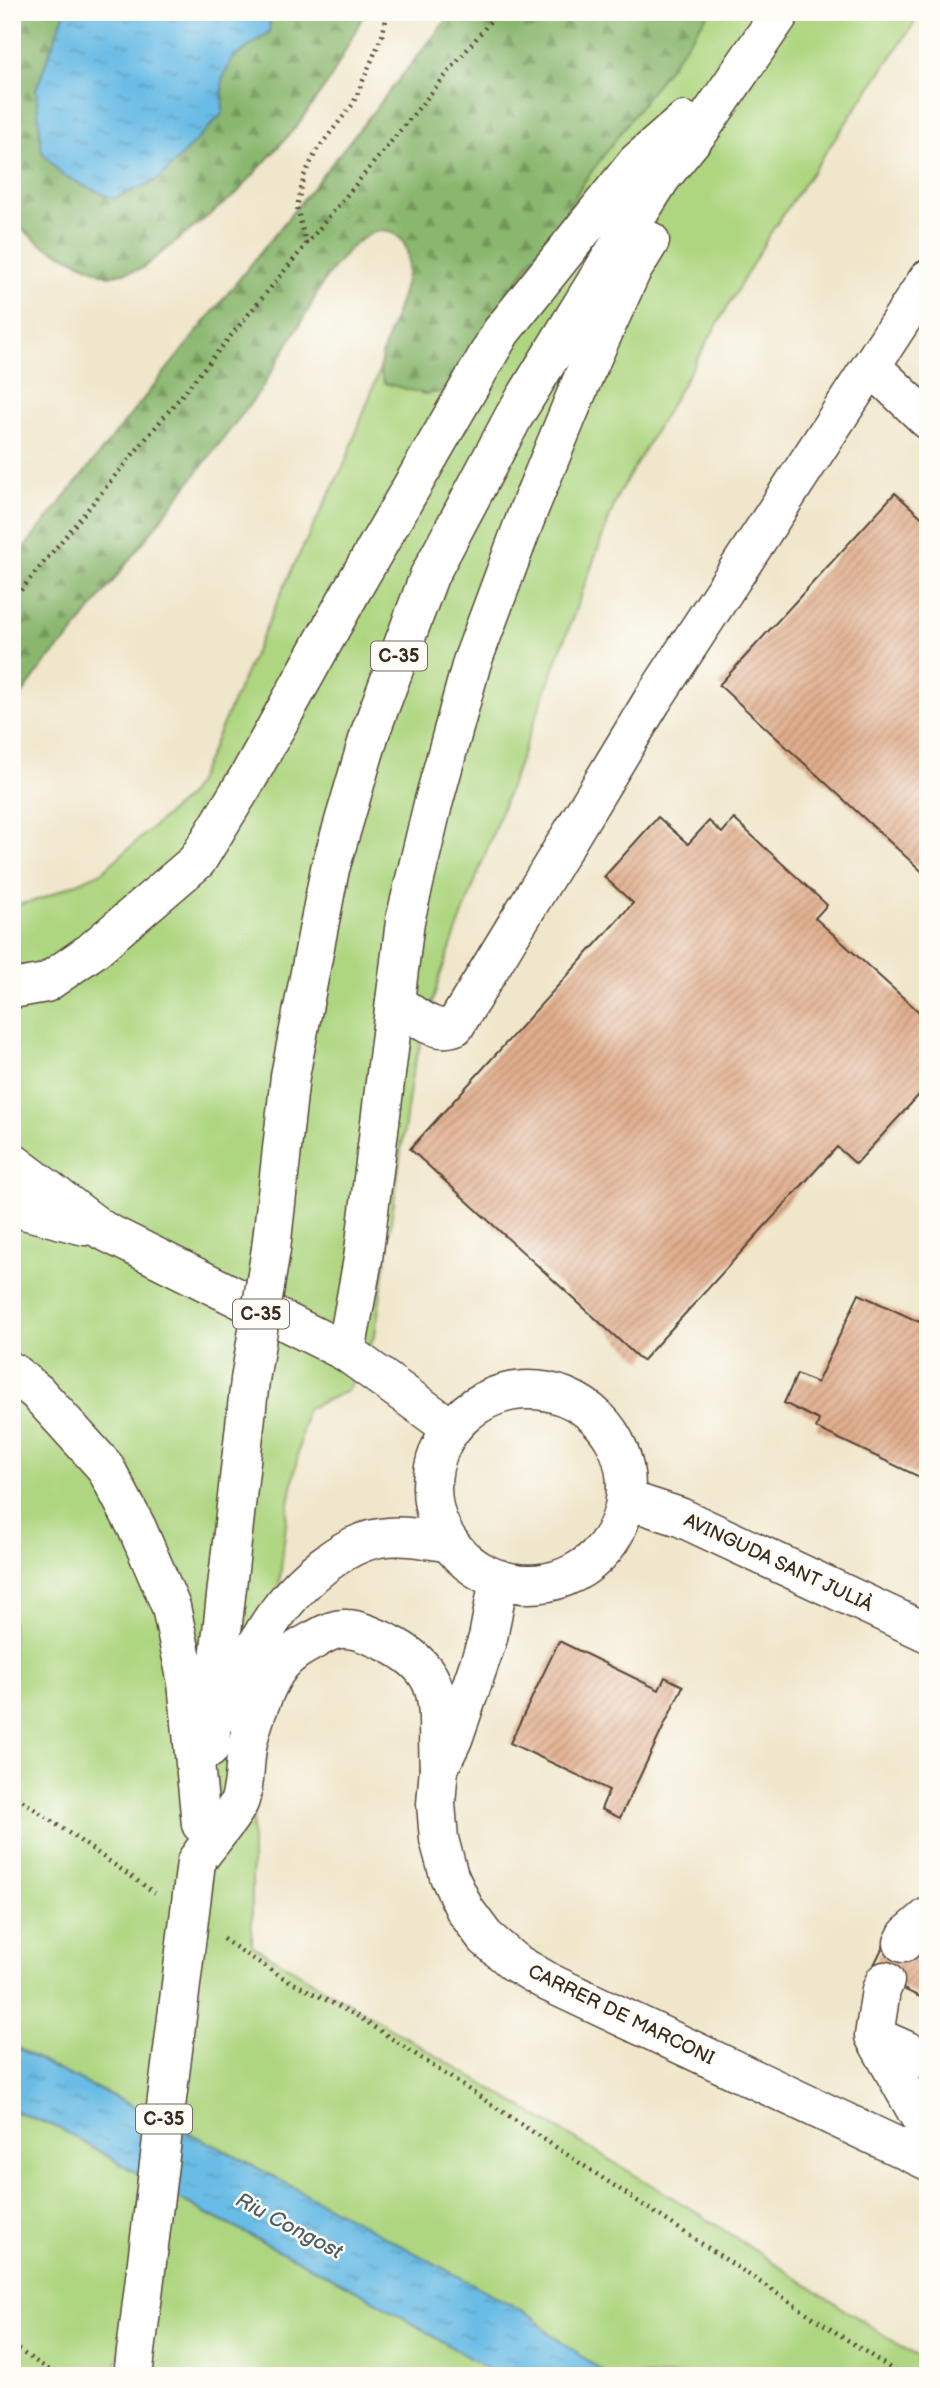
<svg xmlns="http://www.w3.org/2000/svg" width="940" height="2388" viewBox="0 0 940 2388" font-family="'Balsamiq Sans',sans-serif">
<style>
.grass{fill:#aed680;stroke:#74804f;stroke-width:2}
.forest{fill:url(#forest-firs);stroke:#627046;stroke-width:2}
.water{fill:url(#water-ripples);stroke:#527382;stroke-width:2}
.building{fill:url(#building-hatch)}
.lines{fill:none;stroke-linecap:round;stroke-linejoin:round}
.minor-casing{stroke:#564638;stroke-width:41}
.highway-casing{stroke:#564638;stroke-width:41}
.path{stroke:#564638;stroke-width:4.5;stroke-dasharray:2 5;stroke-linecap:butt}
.minor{stroke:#fff;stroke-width:38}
.highway{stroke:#fff;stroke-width:38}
.highway-bridge-casing{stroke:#564638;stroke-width:41;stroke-linecap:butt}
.highway-bridge{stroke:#fff;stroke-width:38}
.labels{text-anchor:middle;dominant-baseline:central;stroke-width:5;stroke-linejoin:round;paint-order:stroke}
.shield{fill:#fdfcf7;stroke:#75695f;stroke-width:2}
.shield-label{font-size:18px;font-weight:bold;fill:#3b2a1e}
.street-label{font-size:19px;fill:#3b2a1e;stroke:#fdfcf7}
.water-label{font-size:21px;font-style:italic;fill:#4b5d64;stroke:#fdfcf7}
</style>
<defs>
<pattern id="forest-firs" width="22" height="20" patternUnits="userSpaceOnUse" patternTransform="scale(1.75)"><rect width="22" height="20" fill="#8ab76e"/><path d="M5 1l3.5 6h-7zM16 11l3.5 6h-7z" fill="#72955a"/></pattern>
<pattern id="water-ripples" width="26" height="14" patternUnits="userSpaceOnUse" patternTransform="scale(1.75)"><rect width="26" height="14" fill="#69bce5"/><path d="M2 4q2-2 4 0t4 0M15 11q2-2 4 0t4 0" fill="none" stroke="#5899b9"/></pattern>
<pattern id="building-hatch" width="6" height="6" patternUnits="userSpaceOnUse" patternTransform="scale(1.75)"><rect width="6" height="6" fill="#e1ae8d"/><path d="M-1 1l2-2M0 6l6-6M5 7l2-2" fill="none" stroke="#b88e73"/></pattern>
</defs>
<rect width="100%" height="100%" fill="#fdfcf7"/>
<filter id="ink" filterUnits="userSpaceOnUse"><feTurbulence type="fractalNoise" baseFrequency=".0143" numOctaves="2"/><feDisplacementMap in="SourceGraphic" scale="14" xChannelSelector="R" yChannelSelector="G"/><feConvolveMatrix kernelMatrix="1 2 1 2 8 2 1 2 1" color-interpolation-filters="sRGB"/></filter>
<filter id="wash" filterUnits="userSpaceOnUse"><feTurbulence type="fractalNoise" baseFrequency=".00686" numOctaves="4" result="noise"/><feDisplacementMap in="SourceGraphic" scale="28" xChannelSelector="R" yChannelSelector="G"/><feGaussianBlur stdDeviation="1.57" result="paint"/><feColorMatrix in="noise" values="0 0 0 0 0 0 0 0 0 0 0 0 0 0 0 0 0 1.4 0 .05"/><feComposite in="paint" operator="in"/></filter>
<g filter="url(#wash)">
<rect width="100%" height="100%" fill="#f0e6cb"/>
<path class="grass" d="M 710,12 L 922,12 L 771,232 L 618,495 L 440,976 L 412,1074 L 375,1335 L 347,1391 L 306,1409 L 287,1515 L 252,1829 L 252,1945 L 690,2208 L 928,2364 L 928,2376 L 610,2376 L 550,2334 L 533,2317 L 226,2151 L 54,2068 L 12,2045 L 12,906 L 41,899 L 102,872 L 187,797 L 196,784 L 293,567 L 345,463 L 380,369 L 385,383 L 425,394 L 511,293 L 561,222 L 583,183 Z
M 12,2110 L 59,2128 L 202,2211 L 364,2294 L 499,2376 L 166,2376 L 124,2349 L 109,2376 L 22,2376 L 12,2369 Z"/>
<path class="forest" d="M 12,12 L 65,12 L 36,90 L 222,113 L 222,80 L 232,59 L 269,32 L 270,12 L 365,12 L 331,78 L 296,127 L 236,194 L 141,269 L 108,276 L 42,245 L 12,221 Z
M 453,12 L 710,12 L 583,183 L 561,222 L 529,263 L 454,379 L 441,392 L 425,394 L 384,383 C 383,378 380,372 380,368 C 381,334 438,245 387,231 C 372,228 355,243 346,253 C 331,269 318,288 310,307 L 260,391 L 69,638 L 46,662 L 12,708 L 12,563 Z"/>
<path class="water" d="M 65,12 L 270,12 L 269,32 L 232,59 L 222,80 L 223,113 L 158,180 L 113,199 L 62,175 L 42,152 L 36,90 Z
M 12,2045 L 54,2068 L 226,2151 L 534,2317 L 550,2334 L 610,2376 L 499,2376 L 364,2294 L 202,2211 L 59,2128 L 12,2110 Z"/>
<g id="blocks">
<path class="building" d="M 895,493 L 928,523 L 928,877 L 719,685 Z
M 658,817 L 688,844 L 709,821 L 722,833 L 734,819 L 827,905 L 815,918 L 928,1020 L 928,1085 L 856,1164 L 837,1147 L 642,1361 L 410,1149 L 633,903 L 604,877 Z
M 859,1294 L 928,1326 L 928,1481 L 816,1428 L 819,1420 L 784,1403 L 797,1374 L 817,1383 Z
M 559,1641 L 659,1690 L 665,1677 L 683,1686 L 620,1818 L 601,1809 L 609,1790 L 510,1743 Z
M 888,1936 L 928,1955 L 928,1996 L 926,2000 L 870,1973 Z"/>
</g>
</g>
<g filter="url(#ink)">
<use href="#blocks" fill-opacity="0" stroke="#564638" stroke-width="2"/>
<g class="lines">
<defs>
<path id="minor" d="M 871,366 L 928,420
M 395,1002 C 411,1013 434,1035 455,1026 L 652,701 L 928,279
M 12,1162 L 102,1230 L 346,1352 L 451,1428
M 12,1207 L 85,1226
M432 1487a97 97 0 1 1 194 0a97 97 0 1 1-194 0Z
M 625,1499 L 680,1517 L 928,1633
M 499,1579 L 488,1638 L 453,1739 L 439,1768 L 436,1804 L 439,1839 L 449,1876 L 465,1910 L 485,1937 L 514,1962 L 550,1983 L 928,2161
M 903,1943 L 907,1935 L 928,1917
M 874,2036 L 919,2116 L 928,2120
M 874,2036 L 928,2060
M 874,2036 L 881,1990 L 885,1981"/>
<path id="highway" d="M 12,989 L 46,983 L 92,951 L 197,861 L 249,776 L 352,590 L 501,332 L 637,162 L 684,121
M 271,1249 L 290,1076 L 330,869 L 370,733 L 429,576 L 514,416 L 599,277 L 661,178 L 701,129 L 781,12
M 346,1352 L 363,1259 L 405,921 L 433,804 L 472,662 L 529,509 L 585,373 L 631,272 L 650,241
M 12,1372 L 37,1392 L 105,1467 L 137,1528 L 171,1607 L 187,1682 L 201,1824
M 245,1718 C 244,1711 243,1704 243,1697 C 243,1638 311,1561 364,1542 C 392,1532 422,1538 450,1543
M 209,1749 L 250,1380
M 197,1860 C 206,1847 236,1812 240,1800 C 246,1781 244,1760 248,1742 C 253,1719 267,1681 281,1664 C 291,1652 303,1646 316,1639 C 324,1634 336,1628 346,1629 C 358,1629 375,1637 386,1642 C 451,1673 435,1709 439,1768"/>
</defs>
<use href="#minor" class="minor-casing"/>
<use href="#highway" class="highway-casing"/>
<path class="path" d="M 306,244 L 297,207 L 304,176 L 317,150 L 353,104 L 382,36 L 388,12
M 12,601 L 498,12
M 12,1791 L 20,1799 L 155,1893
M 223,1939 L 280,1976 L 359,2017 L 902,2376
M 12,2346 L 59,2376"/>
<use href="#minor" class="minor"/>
<use href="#highway" class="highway"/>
<defs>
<path id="highway-bridge" d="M 250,1380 L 271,1249
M 133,2376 L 196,1862"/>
</defs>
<use href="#highway-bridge" class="highway-bridge-casing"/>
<use href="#highway-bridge" class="highway-bridge"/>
</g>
</g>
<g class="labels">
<g class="shield">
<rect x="371" y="641.5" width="56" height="29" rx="5"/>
<rect x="233" y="1299.5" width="56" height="29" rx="5"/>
<rect x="136" y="2104.5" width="56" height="29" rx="5"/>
</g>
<g class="shield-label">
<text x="399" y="656">C-35</text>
<text x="261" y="1314">C-35</text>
<text x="164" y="2119">C-35</text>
</g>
<g class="street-label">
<text transform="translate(778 1563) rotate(25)">AVINGUDA SANT JULIÀ</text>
<text transform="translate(621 2015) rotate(26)">CARRER DE MARCONI</text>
</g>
<g class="water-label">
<text transform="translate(289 2226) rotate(28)">Riu Congost</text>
</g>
</g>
<rect width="940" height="2388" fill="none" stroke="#fdfcf7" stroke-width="42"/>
</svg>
